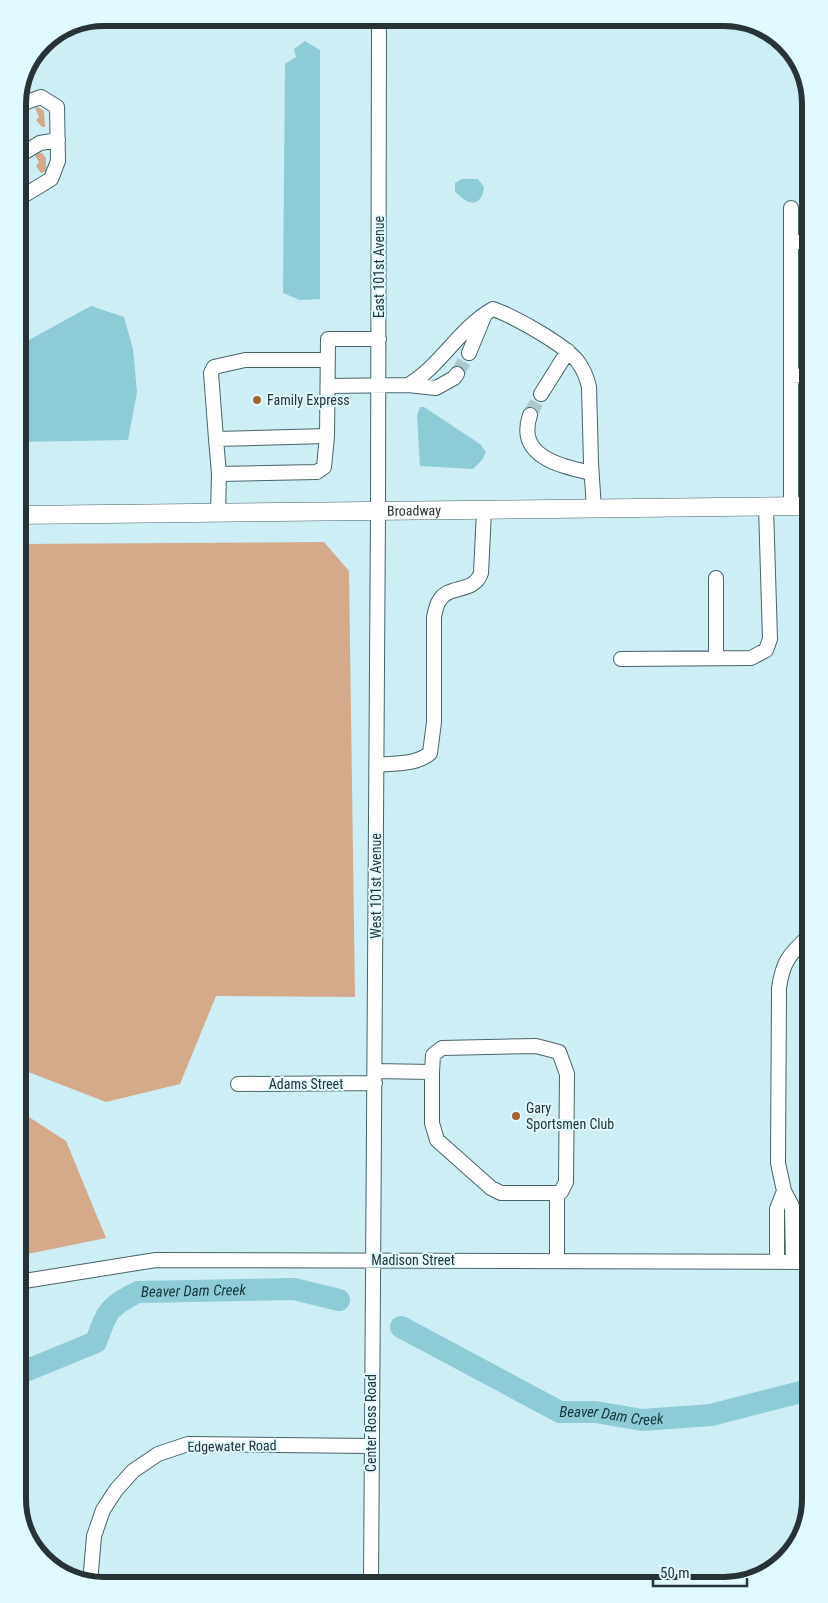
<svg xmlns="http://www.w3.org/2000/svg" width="828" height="1603" viewBox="0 0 828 1603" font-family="'Roboto Condensed',sans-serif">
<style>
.green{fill:#d4aa8b}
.water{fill:#8dcbd7}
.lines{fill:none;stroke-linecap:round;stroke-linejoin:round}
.river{stroke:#8dcbd7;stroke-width:22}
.minor-tunnel{stroke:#acc9ce;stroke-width:14;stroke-dasharray:14 7;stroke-linecap:butt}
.minor-casing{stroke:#476469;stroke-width:16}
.major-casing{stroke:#476469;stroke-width:19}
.minor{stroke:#fff;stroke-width:14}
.major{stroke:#fff;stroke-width:18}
.poi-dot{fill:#a5642e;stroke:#e0faff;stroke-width:2}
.labels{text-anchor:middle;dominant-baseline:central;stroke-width:4;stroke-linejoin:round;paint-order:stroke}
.street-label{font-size:14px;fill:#273336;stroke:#e0faff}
.poi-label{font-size:14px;fill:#273336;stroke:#e0faff;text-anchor:start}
.water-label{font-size:15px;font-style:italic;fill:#143439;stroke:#e0faff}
.rim{fill:none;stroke:#273336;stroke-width:6}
</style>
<rect width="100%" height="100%" fill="#cdeef4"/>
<path class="green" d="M 38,107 L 44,111 L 45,127 L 42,127 L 36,120 L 39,117 L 35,108 Z
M 38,153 L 42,153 L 46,158 L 46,171 L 41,173 L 36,166 L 39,162 L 35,156 Z
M 324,542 L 349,571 L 355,997 L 216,996 L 180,1084 L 106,1102 L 18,1068 L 18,544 Z
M 18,1110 L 66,1141 L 106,1238 L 18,1256 Z"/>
<path class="water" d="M 305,41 L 320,50 L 320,299 L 300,300 L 283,293 L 285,64 L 296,57 L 294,49 Z
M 462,179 L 478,179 L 484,187 C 481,210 466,204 455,191 L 455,183 Z
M 91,306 L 124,317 L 133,349 L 137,392 L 128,440 L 18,442 L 18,346 Z
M 420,407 L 424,407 L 480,444 L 486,452 L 482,460 L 473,469 L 420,466 L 417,416 Z"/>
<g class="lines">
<g class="river">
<path id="s1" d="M 401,1327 L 560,1412 L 596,1412 L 642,1420 L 711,1415 L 801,1392 L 810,1387"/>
<path id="s2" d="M 18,1374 L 96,1342 C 107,1311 108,1307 138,1292 L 294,1289 L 339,1300"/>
</g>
<path class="minor-tunnel" d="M 457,374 L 469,353
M 530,415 L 541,394"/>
<defs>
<path id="minor" d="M 18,156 L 40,143 L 58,140
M 18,199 L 51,179 L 58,161 L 57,107 L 41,97 L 18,105
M 791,208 L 791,507
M 791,242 L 810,242
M 469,353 L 485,314
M 791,376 L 810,375
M 408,385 C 441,366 459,328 493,309 C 513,316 566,345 578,362 C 584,370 587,378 589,387 L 591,463 L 594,509
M 328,386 L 408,385 L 436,388 L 454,378 L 457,374
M 541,394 L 568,351
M 530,415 C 516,457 561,466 591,473
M 216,439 L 211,373 L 214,367 L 245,360 L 328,360
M 219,474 L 317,472 L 324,467 L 327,436
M 218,514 L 219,474 L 216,439 L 327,436 L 328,339 L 379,339
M 716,578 L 716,658
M 621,659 L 751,658 L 766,650 L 770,639 L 766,507
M 377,765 C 394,763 417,765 430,753 L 434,722 L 434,617 C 435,613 436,606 439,601 C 448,584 474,594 481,573 L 484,511
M 375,1071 L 432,1072 L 432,1123 L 437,1140 L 491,1188 L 501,1193 L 557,1193 L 557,1261
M 432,1072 L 433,1055 L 442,1048 L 536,1046 L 559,1052 L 567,1074 L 566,1182 L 561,1192 L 557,1193
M 238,1084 L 375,1083
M 777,1262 L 777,1209 L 784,1191
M 793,1262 L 792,1206 L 784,1191 L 778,1163 L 779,988 C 783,960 790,954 810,935
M 18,1282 L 156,1260 L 810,1262
M 90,1583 L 94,1536 L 103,1510 L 116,1490 L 133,1471 L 158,1454 L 188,1444 L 371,1446
M 371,1585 L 378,513 L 379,21"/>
<g id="major">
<path id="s3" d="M 18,515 L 810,506"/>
</g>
</defs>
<use href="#minor" class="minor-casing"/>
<use href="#major" class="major-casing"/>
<use href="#minor" class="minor"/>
<use href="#major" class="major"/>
</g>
<g class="poi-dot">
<circle cx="257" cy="400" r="5"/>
<circle cx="516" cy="1116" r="5"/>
</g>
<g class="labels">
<g class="street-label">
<text transform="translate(379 267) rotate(-90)">East 101st Avenue</text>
<text stroke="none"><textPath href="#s3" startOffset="396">Broadway</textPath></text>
<text transform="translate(376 886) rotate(-90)">West 101st Avenue</text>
<text x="306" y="1084">Adams Street</text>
<text x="413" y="1260">Madison Street</text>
<text transform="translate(371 1423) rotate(-90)">Center Ross Road</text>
<text transform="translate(232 1446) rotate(-1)">Edgewater Road</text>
</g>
<g class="poi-label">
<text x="267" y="400">Family Express</text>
<text x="526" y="1108">Gary<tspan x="526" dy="16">Sportsmen Club</tspan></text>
</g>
<g class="water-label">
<text stroke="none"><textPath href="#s2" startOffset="208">Beaver Dam Creek</textPath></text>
<text stroke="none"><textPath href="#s1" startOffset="232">Beaver Dam Creek</textPath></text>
</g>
</g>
<path d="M0 0H828V1603H0ZM104 26H724A78 78 0 0 1 802 104V1499A78 78 0 0 1 724 1577H104A78 78 0 0 1 26 1499V104A78 78 0 0 1 104 26Z" fill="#e0faff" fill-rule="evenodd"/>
<path class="rim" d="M104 26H724A78 78 0 0 1 802 104V1499A78 78 0 0 1 724 1577H104A78 78 0 0 1 26 1499V104A78 78 0 0 1 104 26Z"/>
<path d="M653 1578v8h94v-8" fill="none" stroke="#273336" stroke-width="2.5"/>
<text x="660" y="1578" font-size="15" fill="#273336" stroke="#e0faff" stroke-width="4" paint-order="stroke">50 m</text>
</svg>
